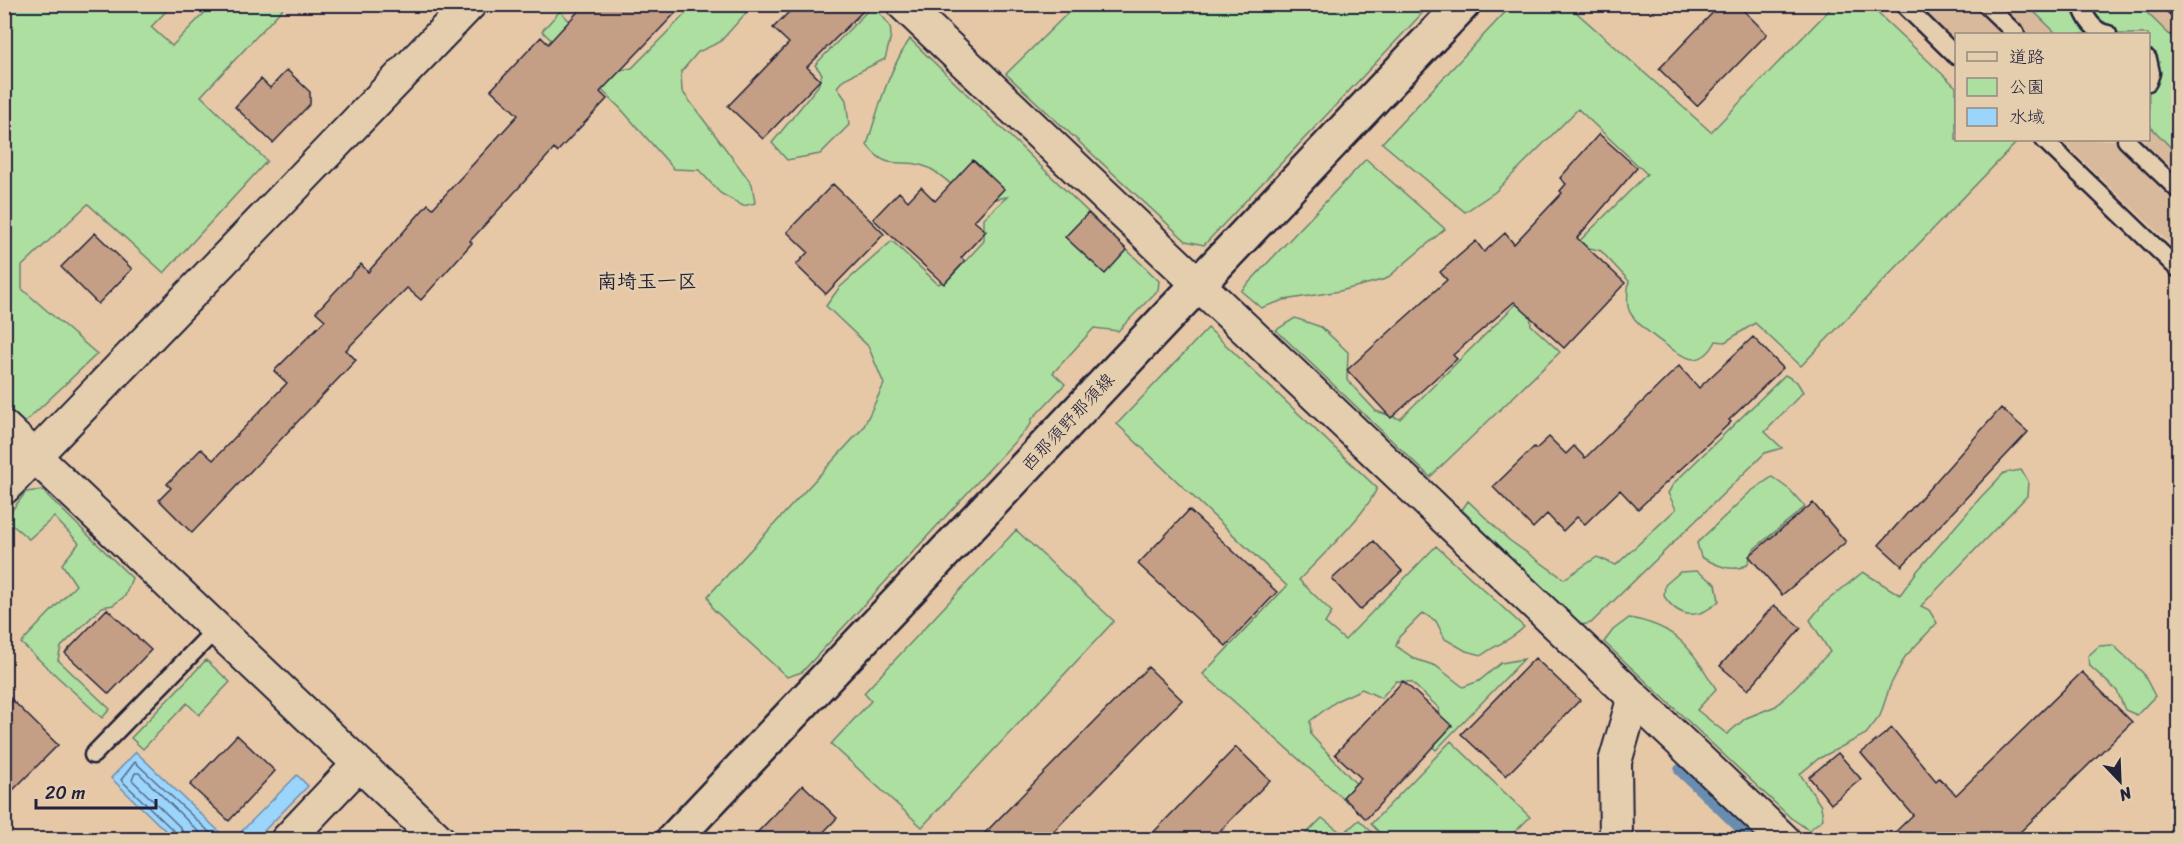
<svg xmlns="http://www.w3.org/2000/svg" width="2183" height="844" viewBox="0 0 2183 844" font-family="Sriracha,'Klee One',sans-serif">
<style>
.built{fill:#d8b99b}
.green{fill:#addfa0;stroke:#68806e;stroke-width:1.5}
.water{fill:#9cd5fc;stroke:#6b8daf;stroke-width:1.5}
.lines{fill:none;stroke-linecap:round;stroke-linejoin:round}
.shore{stroke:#536a88;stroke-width:1.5}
.stream{stroke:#6b8daf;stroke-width:12}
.building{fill:#c49f86;stroke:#22223b;stroke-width:1.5}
.service-casing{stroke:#22223b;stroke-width:21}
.minor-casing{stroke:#22223b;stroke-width:36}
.primary-casing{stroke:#22223b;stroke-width:38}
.service{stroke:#e5ceae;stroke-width:16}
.minor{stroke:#e5ceae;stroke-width:32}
.primary{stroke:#e5ceae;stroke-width:33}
.labels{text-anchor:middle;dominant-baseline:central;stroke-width:5;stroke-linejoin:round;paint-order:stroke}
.street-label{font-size:18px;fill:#22223b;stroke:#e5ceae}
.neighbourhood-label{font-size:20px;font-weight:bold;fill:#22223b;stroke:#e5ceae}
</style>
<rect width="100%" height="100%" fill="#e6c8a7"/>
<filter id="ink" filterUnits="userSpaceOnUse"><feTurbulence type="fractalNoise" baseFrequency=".0167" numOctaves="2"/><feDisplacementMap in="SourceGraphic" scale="12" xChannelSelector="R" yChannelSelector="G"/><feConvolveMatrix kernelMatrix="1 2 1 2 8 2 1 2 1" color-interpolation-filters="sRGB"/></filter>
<g filter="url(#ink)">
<path class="built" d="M 1918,5 L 2178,5 L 2178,251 L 2061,140 L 2148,140 L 2148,34 L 1956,34 L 1956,41 Z"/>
<path class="green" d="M 4,5 L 172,5 L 151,27 L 172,46 L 212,5 L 286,5 L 201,96 L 267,161 L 164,273 L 88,204 L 22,266 L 22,289 L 97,354 L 21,426 L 4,410 Z
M 694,5 L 753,5 L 720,42 L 698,52 L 681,72 L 682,91 L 752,184 L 755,203 L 743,206 L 720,193 L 699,170 L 674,169 L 621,109 L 542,31 L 560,11 L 617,71 L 632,68 Z
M 1076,5 L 1076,4 L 1430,5 L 1204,245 L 1186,241 L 1006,74 Z
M 1512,5 L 1568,5 L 1711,132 L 1834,5 L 1869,5 L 1956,87 L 1956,140 L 2012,140 L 2016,143 L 1801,366 L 1755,323 L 1725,342 L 1716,341 C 1712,349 1705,358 1695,359 C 1682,360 1634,324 1629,310 C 1626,302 1628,289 1629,281 L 1601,251 L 1591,248 L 1530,311 L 1531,325 L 1560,352 L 1430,477 L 1276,330 L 1295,318 L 1321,327 L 1348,352 L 1347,380 L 1376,411 L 1400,419 L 1647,174 L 1578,109 L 1495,192 L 1465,212 L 1382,143 Z
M 2027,5 L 2139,5 L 2178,43 L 2178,155 L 2149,125 L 2148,34 L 2057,34 Z
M 872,6 C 896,28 893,29 885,59 L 844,79 L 837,87 L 846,100 L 849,125 L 820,154 L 787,160 L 772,143 L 818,86 L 822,74 L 815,65 Z
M 910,39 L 1159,281 L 1158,290 L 1118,331 L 1094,328 L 1053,373 L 1065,384 L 1031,420 L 1031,424 L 802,672 L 787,677 L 713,609 L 708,596 L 863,428 L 884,384 L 868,346 L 826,306 L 839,288 L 892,241 L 938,284 L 949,279 L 984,241 L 984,218 L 1007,197 L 973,203 C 959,192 944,176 929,168 C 900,155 890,175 867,145 C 878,109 888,71 910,39 Z
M 1366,159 L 1445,229 L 1386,279 L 1340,291 L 1284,300 L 1261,308 L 1241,291 Z
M 1208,328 L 1377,488 C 1367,513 1319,559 1299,580 L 1332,612 L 1325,623 L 1345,640 L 1436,546 L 1524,627 C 1512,640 1497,644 1482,655 L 1466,651 L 1445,639 L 1436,621 L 1423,613 L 1399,637 L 1396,646 L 1415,659 L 1436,666 L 1463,687 L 1479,681 L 1501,663 L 1524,659 L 1436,750 L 1425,740 L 1441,723 L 1439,708 L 1411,682 L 1396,681 L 1381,698 L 1362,689 L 1338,700 L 1310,721 L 1311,735 L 1360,788 L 1348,803 L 1203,674 L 1287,586 L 1117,424 Z
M 1785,375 L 1797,382 L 1803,392 L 1765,432 L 1782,448 L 1765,453 L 1591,623 L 1581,625 L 1462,510 L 1468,501 L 1509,540 L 1564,579 L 1597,557 L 1616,565 L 1676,509 L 1668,493 L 1674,483 Z
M 2021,470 L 2028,481 L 2027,496 L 1921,606 L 1929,610 L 1937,623 L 1905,657 L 1890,686 L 1880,716 L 1866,734 L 1818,759 L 1800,774 L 1821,806 L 1823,819 L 1809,830 L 1791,818 L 1604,642 L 1613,630 L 1629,618 C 1678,626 1691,649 1716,689 L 1697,710 L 1727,734 L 1746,718 L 1776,706 L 1830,652 L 1810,620 L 1823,604 L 1863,572 L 1900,595 L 1918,570 L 1980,498 L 2004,473 Z
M 1772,477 L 1790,490 L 1805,507 L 1754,549 L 1747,565 C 1732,573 1716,565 1701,557 L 1697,543 L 1750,492 Z
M 42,490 L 132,578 L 125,596 L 113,605 L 102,607 L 61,647 L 58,660 L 110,709 L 102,718 L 21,643 L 76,585 L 62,564 L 79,543 L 54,517 L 29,539 L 5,519 L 26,492 Z
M 1016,530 L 1114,621 L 922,827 L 831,744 L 871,701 L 864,693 Z
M 1697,571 L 1716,584 L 1719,601 C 1699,620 1679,619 1664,596 L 1665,585 L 1680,572 Z
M 2113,645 L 2143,673 L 2155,696 L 2137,715 L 2125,710 L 2117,691 L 2090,666 L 2088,656 L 2099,646 Z
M 206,660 L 230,682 L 199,715 L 187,703 L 143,749 L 131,738 Z
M 1451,741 L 1530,817 L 1508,839 L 1386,839 L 1371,824 Z
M 1322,818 L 1343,834 L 1359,820 L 1375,835 L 1371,839 L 1301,839 Z"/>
<path class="water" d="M 136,752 L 227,839 L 174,839 L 111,778 Z
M 297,775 L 308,786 L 256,839 L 234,839 Z"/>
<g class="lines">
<path class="shore" d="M 178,840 L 176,833 L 121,780 L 135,762 L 218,840
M 185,840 L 181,828 L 132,780 L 135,773 L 139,773 L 207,840"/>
<path class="stream" d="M 1680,770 L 1753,840"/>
</g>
<path class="building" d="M 585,4 L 684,4 L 600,92 L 607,99 L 557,152 L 554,149 L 470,241 L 472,243 L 421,300 L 407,288 L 346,350 L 356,360 L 192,533 L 159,500 L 171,488 L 167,484 L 201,449 L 213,460 L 287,383 L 274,371 L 325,320 L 316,312 L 361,264 L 368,272 L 428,204 L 433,208 L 518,115 L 491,90 L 541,37 L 548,44 Z
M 797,4 L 870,4 L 807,67 L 820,80 L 763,139 L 728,106 L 789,43 L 773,28 Z
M 1721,4 L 1737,4 L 1767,34 L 1697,106 L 1659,69 Z
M 287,70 L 310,92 L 310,104 L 273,143 L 235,107 L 261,79 L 270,88 Z
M 1599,134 L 1637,168 L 1577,238 L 1625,283 L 1564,348 L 1514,302 L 1453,355 L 1457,359 L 1391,418 L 1347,370 L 1447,280 L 1440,272 L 1476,241 L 1484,252 L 1505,233 L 1514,244 L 1562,193 L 1560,191 L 1566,184 L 1560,178 Z
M 973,160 L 1004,189 L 974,221 L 986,231 L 961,258 L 965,261 L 944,284 L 873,219 L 899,192 L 908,201 L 921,187 L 935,201 Z
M 833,184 L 884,234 L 826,294 L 796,265 L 808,252 L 787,232 Z
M 1088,213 L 1127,250 L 1105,274 L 1065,237 Z
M 95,233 L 132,269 L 98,304 L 61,267 Z
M 1753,337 L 1783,368 L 1729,420 L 1731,422 L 1638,509 L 1620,490 L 1585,524 L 1577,517 L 1563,531 L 1547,514 L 1533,528 L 1493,487 L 1534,447 L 1536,449 L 1549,437 L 1566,454 L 1574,446 L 1585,458 L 1679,366 L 1699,388 Z
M 2001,408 L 2028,432 L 1902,566 L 1879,545 Z
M 1813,503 L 1846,542 L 1782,595 L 1749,556 Z
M 1189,510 L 1277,592 L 1226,646 L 1138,564 Z
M 1374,541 L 1402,571 L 1360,610 L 1332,579 Z
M 1774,605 L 1801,628 L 1748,690 L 1720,666 Z
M 107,609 L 151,650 L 109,694 L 65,653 Z
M 1535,658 L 1580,700 L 1506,776 L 1461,734 Z
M 1148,667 L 1182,700 L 1045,840 L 978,840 Z
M 2082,672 L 2132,722 L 2012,840 L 1887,840 L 1913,815 L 1861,753 L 1892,728 L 1936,781 L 1939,778 L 1956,795 Z
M 1403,681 L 1452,726 L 1366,819 L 1343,797 L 1361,778 L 1335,754 Z
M 4,692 L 58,745 L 4,799 Z
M 237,735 L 275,771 L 229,821 L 190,785 Z
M 1236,747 L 1270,780 L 1211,840 L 1146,840 Z
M 1838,753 L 1861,779 L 1831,804 L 1809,777 Z
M 803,785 L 837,818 L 816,840 L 750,840 Z"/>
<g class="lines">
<defs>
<path id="service" d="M 1903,4 L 1956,56
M 1985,4 L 2016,34
M 2081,4 C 2085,18 2094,32 2108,34
M 2173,4 L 2178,9
M 2148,59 L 2151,73 L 2148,82
M 2044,140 L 2178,269
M 2126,140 L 2178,190
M 93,755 L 217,628"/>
<path id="minor" d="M 903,4 L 1784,840
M 4,427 L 439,840
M 4,488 L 470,4
M 287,840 L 359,764
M 1616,840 L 1615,762 L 1633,700"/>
<path id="primary" d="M 673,840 L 1463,4"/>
</defs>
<use href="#service" class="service-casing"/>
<use href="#minor" class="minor-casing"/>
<use href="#primary" class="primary-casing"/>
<use href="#service" class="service"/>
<use href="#minor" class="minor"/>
<use href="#primary" class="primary"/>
</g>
</g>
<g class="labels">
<g class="street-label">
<text transform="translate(1068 422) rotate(-47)">西那須野那須線</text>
</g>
<g class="neighbourhood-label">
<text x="647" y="281">南埼玉一区</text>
</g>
</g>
<rect width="2183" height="844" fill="none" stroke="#e5ceae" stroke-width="24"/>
<rect x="12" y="12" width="2159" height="820" fill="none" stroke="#22223b" stroke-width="2" filter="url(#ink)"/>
<rect x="1955" y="33" width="195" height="108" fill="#e5ceae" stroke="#978980" stroke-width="1.5"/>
<rect x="1967" y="52" width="30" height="9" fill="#e5ceae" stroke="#978980" stroke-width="1.5"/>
<text x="2009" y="63" font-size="18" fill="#22223b">道路</text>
<rect x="1967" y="78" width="30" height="18" fill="#addfa0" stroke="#978980" stroke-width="1.5"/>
<text x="2009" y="93" font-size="18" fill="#22223b">公園</text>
<rect x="1967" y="108" width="30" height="18" fill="#9cd5fc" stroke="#978980" stroke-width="1.5"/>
<text x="2009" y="123" font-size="18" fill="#22223b">水域</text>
<g transform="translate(2120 781) rotate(157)" stroke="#e5ceae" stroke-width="4.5" paint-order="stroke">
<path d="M0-4.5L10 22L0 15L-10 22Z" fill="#22223b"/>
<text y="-9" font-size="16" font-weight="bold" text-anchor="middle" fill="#22223b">N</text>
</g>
<path d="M36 799v9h120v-9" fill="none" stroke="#22223b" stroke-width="3"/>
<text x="45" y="799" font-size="18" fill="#22223b" stroke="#e5ceae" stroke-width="4.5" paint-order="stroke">20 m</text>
</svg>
